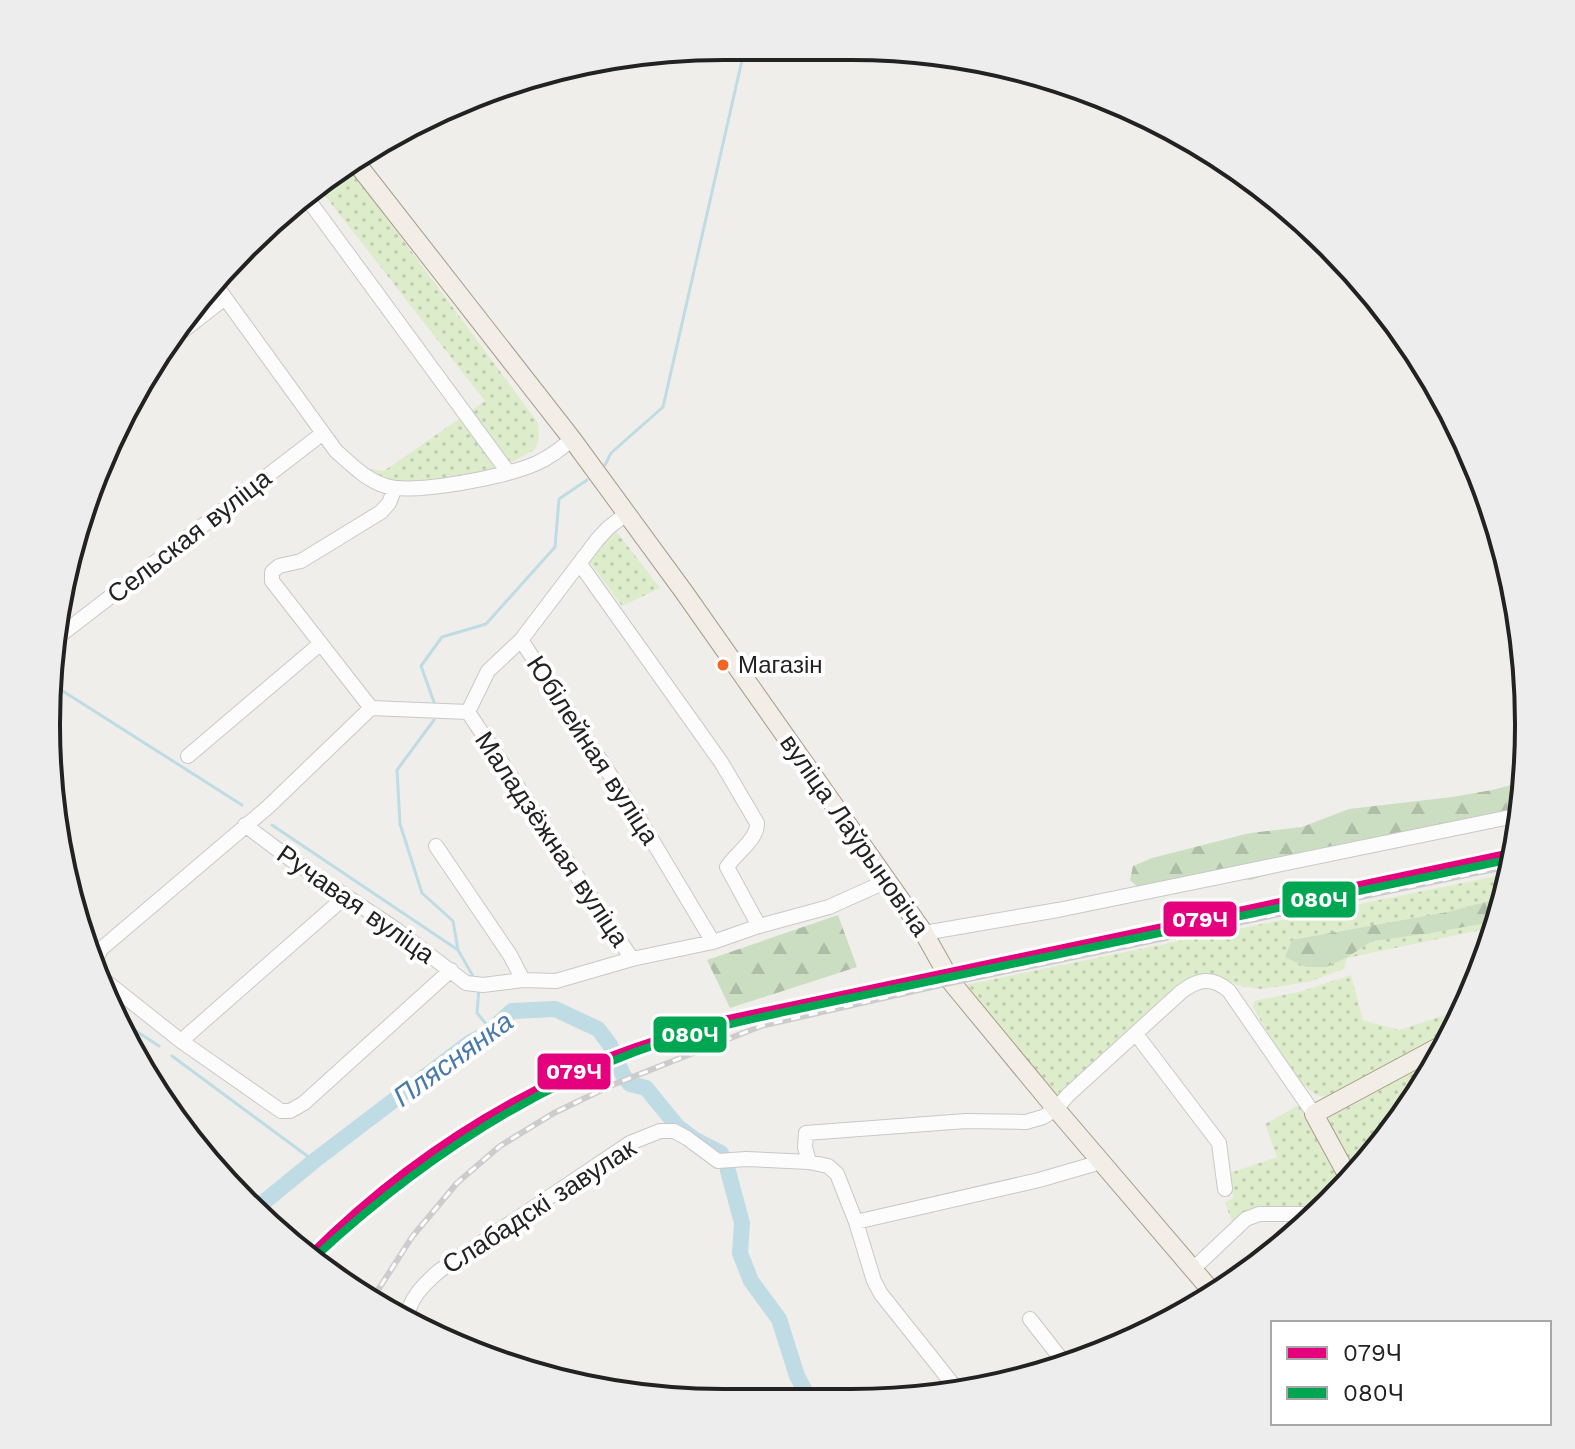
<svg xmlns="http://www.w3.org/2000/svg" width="1575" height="1449" viewBox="0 0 1575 1449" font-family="'Work Sans',sans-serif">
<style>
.grass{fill:url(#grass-dots)}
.forest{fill:url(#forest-firs)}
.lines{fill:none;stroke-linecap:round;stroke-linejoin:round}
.stream{stroke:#bfdbe3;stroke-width:3}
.river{stroke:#bfdbe3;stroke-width:16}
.minor-casing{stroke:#c9c8c7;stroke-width:16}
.major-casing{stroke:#a79c86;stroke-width:20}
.minor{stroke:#fdfcfc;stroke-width:14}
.major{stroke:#f3ede7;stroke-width:18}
.rail-casing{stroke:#ccc;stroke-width:6}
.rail{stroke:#fff;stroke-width:3;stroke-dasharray:9;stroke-linecap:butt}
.rail-1-casing{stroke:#fff;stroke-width:14}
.rail-2-casing{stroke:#fff;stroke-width:14}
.rail-1{stroke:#e5007d;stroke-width:8}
.rail-2{stroke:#00a651;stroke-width:8}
.bus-dot{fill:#f26522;stroke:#fff;stroke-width:3}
.labels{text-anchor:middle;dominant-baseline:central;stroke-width:8;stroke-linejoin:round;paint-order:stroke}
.bus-label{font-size:24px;fill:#222;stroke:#fff;text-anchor:start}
.street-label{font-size:26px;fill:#222;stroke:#fff}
.water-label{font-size:28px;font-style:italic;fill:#4a7aab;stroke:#fff}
.rim{fill:none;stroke:#222;stroke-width:4}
.line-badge{stroke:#fff;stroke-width:3}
.badge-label{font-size:22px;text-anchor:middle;font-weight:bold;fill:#fff}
</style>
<defs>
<pattern id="grass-dots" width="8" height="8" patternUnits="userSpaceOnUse" patternTransform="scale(2)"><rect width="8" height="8" fill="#ddeccb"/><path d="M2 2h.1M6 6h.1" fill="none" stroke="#bdcaae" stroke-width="1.8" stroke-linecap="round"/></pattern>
<pattern id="forest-firs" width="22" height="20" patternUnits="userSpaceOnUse" patternTransform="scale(2)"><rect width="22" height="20" fill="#cbdec1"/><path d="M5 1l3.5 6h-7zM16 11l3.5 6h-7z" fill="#aebea6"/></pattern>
</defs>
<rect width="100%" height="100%" fill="#f0eeeb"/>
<path class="grass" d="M 347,164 L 538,423 L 539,439 L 535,449 L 495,472 L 398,487 L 352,467 L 384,471 L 485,401 L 316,184 Z
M 616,531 L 660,588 L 622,606 L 589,561 L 589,558 L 613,532 Z
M 1511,873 L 1495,927 L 1347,958 L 1344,969 L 1308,982 L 1262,989 L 1240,986 L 1220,977 L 1210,975 L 1186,981 L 1110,1046 L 1060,1095 L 1055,1095 L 965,985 Z
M 1351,975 L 1363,1020 L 1399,1030 L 1464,1009 L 1451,1034 L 1339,1094 C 1332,1096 1327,1098 1320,1096 C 1296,1088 1266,1029 1253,1007 L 1254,1001 L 1299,992 Z
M 1441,1053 L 1422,1088 L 1401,1098 L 1406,1107 L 1403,1115 L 1354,1175 L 1328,1124 L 1328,1115 Z
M 1301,1104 L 1346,1185 L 1330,1205 L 1296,1232 L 1277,1209 L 1244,1215 L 1232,1222 L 1225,1202 L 1234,1198 L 1227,1174 L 1277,1157 L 1265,1124 Z"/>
<path class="forest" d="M 1523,782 L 1521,810 L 1291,856 L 1275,873 L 1250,880 L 1229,877 L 1139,888 L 1130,880 L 1133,866 L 1152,858 L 1250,833 L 1302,827 L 1349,809 L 1452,797 L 1492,790 Z
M 1504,897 L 1497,921 L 1431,933 L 1372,941 L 1346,958 L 1326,967 L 1306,967 L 1285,957 L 1292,940 L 1448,912 Z
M 838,915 L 857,967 L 730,1008 L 707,960 Z"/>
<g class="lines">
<path class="stream" d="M 605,465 L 611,453 L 663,407 L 745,47
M 47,681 L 242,805
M 435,705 L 421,666 L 442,637 L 486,624 L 555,547 L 559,499 L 587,480
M 434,720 L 397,770 L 400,824 L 422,893 L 453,921 L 458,950 L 474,978
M 272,825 L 458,950
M 479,988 L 477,1013 L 487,1025 L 488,1033
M 116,1018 L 159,1046
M 172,1056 L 314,1161"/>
<path class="river" d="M 728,1171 L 742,1223 L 740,1253 L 751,1281 L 779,1319 L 797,1376 L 811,1402
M 253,1211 L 314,1161 L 469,1043 L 488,1033 L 512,1011 L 555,1009 L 598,1029 L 610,1045 L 623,1075 L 630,1084 L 646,1088 L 677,1126 L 694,1139 L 721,1153"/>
<defs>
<path id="minor" d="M 304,194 L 508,472
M 212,280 L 336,451 C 352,465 366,480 386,486 C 415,495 509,476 537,463 C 550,457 562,448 572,439
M 166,344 L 225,298
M 395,488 L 389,503 L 381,512 L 301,561 L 279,566 L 272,572 L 272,581 L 371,708 L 468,712
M 626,514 L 608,528 L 597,540 L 521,640 L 640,820 L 713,942
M 580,564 L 721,762 L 757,823 C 758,839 736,853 727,867 L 759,926
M 54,640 L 323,433
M 371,708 L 268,807 L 101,949 L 95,961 L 97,969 L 104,980 L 181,1041 L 281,1111 L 290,1111 L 304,1103 L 451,970
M 468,712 L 488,671 L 521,640
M 188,756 L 320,644
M 245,825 L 290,859 L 397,930 L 466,983 L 483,985 L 523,980 L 556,981 L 632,959 L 468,712
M 436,846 L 510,955 L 523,980
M 924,933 L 1058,910 L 1520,815
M 632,959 L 713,942 L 759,926 L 829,907 L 887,881
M 1136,1034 L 1219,1143 L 1225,1189
M 181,1041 L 346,896
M 809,1162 L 805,1147 L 806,1133 L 966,1121 L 1026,1122 L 1043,1117 L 1056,1109 L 1068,1095 L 1181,992 C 1198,979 1212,976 1229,991 L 1314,1114
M 856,1222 L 1039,1180 L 1101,1162
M 1193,1269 L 1246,1219 L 1259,1214 L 1319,1214
M 1030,1319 L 1066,1365
M 406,1321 C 409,1299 422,1286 439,1271 L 630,1143 L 660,1131 L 674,1131 L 687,1138 L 718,1161 L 746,1159 L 809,1162 L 828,1166 L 837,1174 L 856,1222 L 874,1281 L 881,1294 L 959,1392"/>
<path id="major" d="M 354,160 L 572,439 L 684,592 L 924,933 L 952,983 L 1056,1109 L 1215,1295
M 1350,1180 L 1314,1114 L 1446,1043"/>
</defs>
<use href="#minor" class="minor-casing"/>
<use href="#major" class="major-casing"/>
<use href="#minor" class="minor"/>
<use href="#major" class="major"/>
<defs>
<path id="rail" d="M 371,1301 L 412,1237 L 457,1183 L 500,1146 L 554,1113 L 610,1086 L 761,1026 L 945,984 L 1514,865"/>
</defs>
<use href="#rail" class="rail-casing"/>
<use href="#rail" class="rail"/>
<defs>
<path id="rail-1" d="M 310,1255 C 384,1181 470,1120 564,1076 C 612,1053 663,1038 714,1022 L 1516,852"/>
<path id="rail-2" d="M 314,1258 C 409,1170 514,1097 635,1052 C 692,1031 753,1019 812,1006 L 1516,858"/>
</defs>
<use href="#rail-1" class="rail-1-casing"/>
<use href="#rail-2" class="rail-2-casing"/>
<use href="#rail-1" class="rail-1"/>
<use href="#rail-2" class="rail-2"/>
</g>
<circle class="bus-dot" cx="723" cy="665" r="7"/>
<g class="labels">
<g class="bus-label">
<text x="738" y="665">Магазін</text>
</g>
<g class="street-label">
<text transform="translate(189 536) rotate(-38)">Сельская вуліца</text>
<text transform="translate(593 750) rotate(57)">Юбілейная вуліца</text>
<text transform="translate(855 835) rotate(55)">вуліца Лаўрыновіча</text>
<text transform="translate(552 839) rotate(56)">Маладзёжная вуліца</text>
<text transform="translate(356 904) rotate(35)">Ручавая вуліца</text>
<text transform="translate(539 1206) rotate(-33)">Слабадскі завулак</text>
</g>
<g class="water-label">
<text transform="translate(453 1059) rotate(-36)">Пляснянка</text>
</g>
</g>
<path d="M0 0H1575V1449H0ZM724 60H851A664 664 0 0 1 1515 724V725A664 664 0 0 1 851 1389H724A664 664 0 0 1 60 725V724A664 664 0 0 1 724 60Z" fill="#ededed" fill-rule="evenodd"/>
<path class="rim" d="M724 60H851A664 664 0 0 1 1515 724V725A664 664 0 0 1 851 1389H724A664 664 0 0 1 60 725V724A664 664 0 0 1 724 60Z"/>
<g class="line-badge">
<rect x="1281" y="880" width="76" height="39" rx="8" fill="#00a651"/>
<rect x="1162" y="900" width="76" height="38" rx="8" fill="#e5007d"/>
<rect x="652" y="1015" width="76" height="39" rx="8" fill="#00a651"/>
<rect x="536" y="1052" width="76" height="39" rx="8" fill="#e5007d"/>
</g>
<g class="badge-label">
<text x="1319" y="907">080Ч</text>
<text x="1200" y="927">079Ч</text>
<text x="690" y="1042">080Ч</text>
<text x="574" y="1079">079Ч</text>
</g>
<rect x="1271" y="1321" width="280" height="104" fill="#ffffff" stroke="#a7a7a7" stroke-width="2"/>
<rect x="1287" y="1347" width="40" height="12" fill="#e5007d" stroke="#a7a7a7" stroke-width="2"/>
<text x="1343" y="1361" font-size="24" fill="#222222">079Ч</text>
<rect x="1287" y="1387" width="40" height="12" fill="#00a651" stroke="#a7a7a7" stroke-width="2"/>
<text x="1343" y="1401" font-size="24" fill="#222222">080Ч</text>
</svg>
